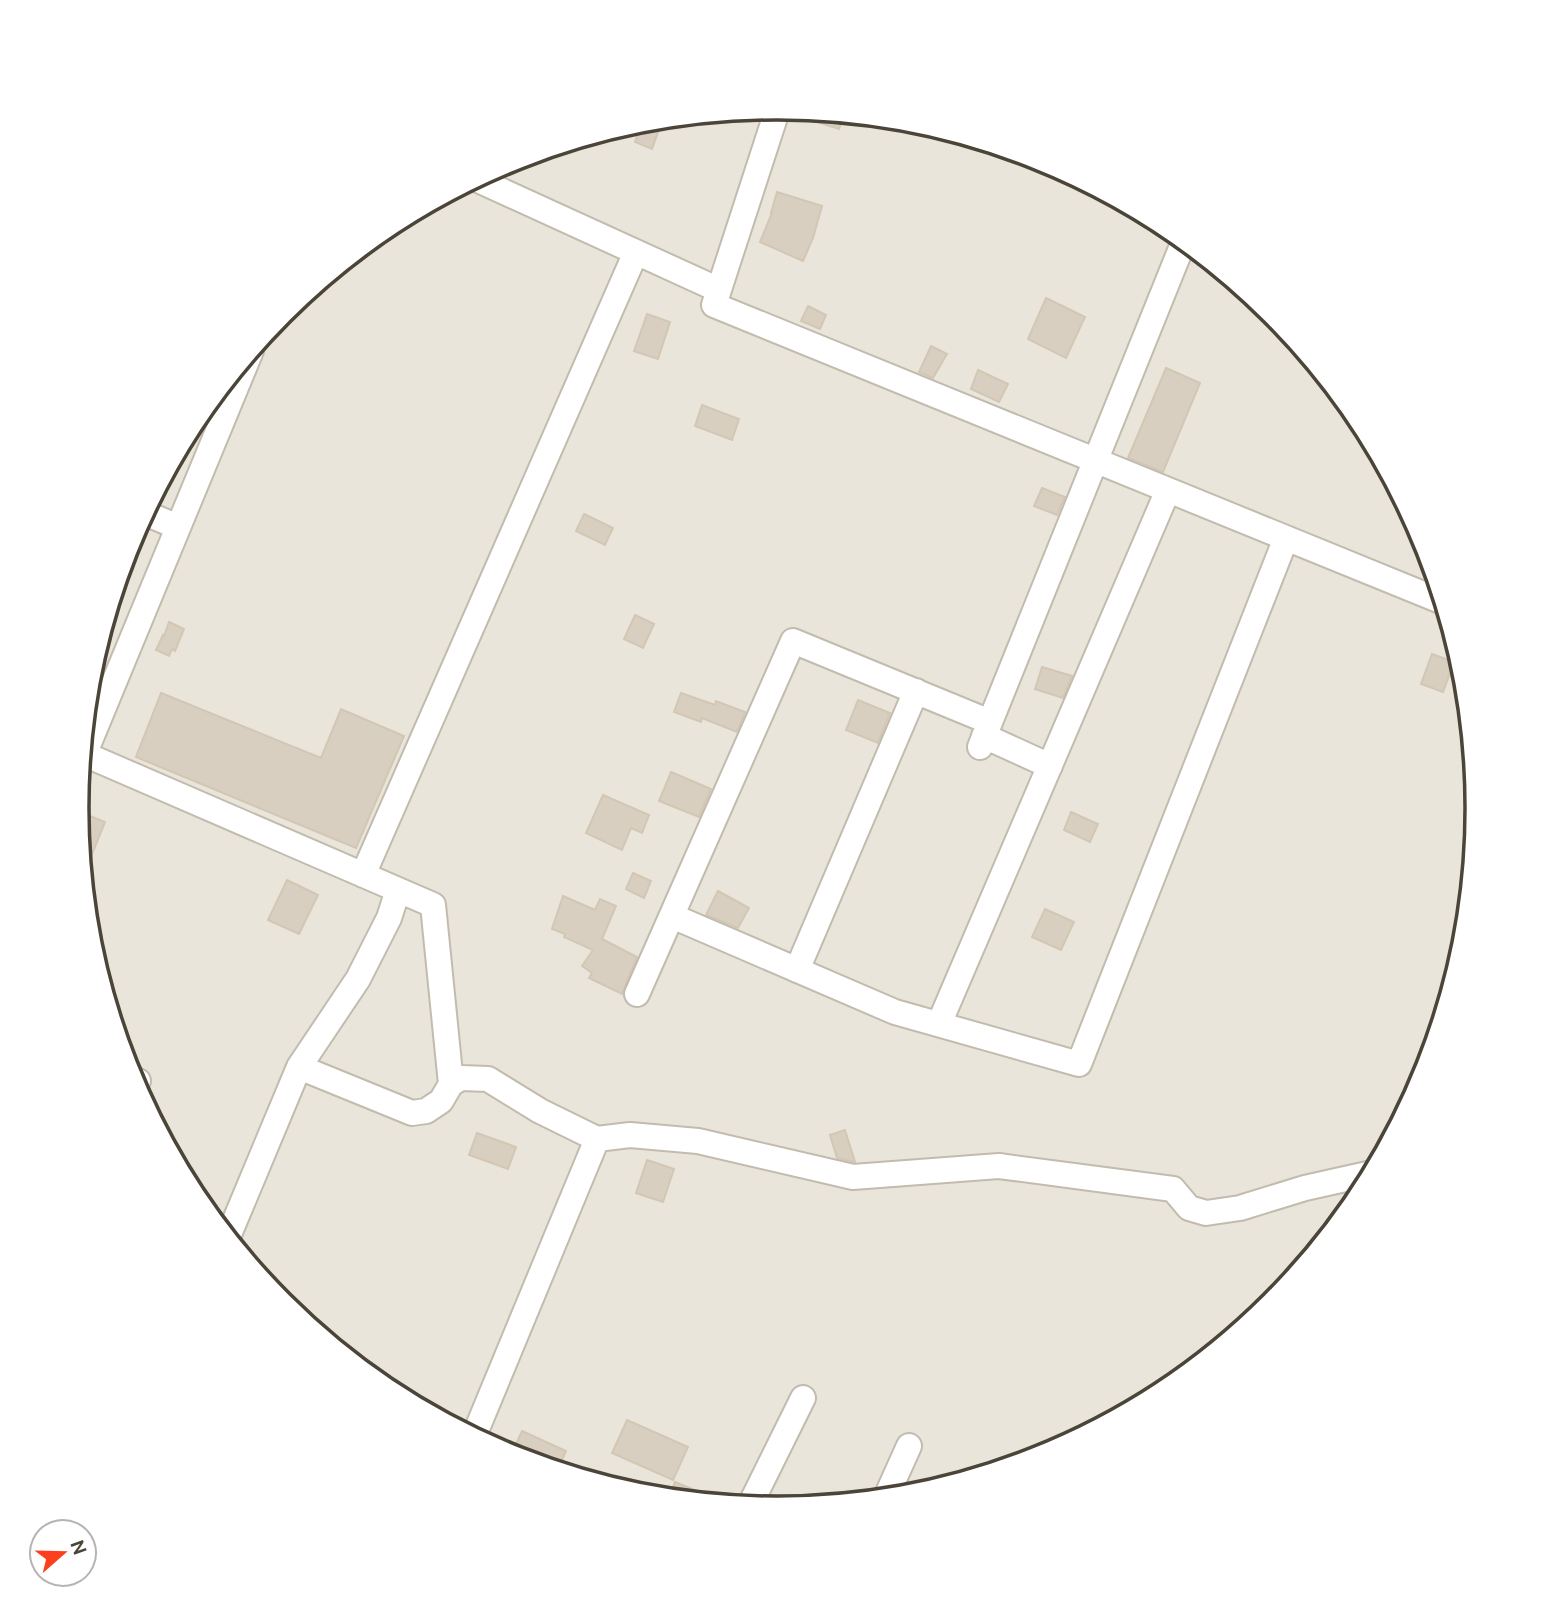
<svg xmlns="http://www.w3.org/2000/svg" width="1554" height="1616" viewBox="0 0 1554 1616" font-family="Ubuntu,sans-serif">
<style>
.residential{fill:#eae5da}
.building{fill:#d8cfc1;stroke:#d3c7b4;stroke-width:2}
.lines{fill:none;stroke-linecap:round;stroke-linejoin:round}
.minor-casing{stroke:#c2bbae;stroke-width:28}
.minor{stroke:#fff;stroke-width:24}
.rim{fill:none;stroke:#4b4439;stroke-width:3.5}
</style>
<rect width="100%" height="100%" fill="#f6f3ec"/>
<path class="residential" d="M79 808a698 698 0 1 1 1396 0a698 698 0 1 1-1396 0Z"/>
<path class="building" d="M 801,110 L 844,115 L 839,129 L 799,116 Z
M 641,125 L 658,132 L 652,149 L 635,142 Z
M 777,192 L 822,206 L 813,238 L 803,261 L 760,242 L 772,213 L 771,213 Z
M 1046,298 L 1085,317 L 1066,358 L 1028,339 Z
M 808,306 L 826,315 L 820,329 L 801,321 Z
M 647,314 L 670,322 L 658,359 L 634,351 Z
M 931,346 L 947,354 L 933,378 L 919,372 Z
M 1166,368 L 1200,383 L 1163,472 L 1128,458 Z
M 978,370 L 1008,384 L 999,402 L 971,389 Z
M 702,405 L 739,419 L 732,440 L 695,426 Z
M 1042,488 L 1065,497 L 1057,515 L 1034,506 Z
M 584,514 L 613,528 L 605,545 L 576,531 Z
M 635,615 L 654,624 L 643,648 L 624,639 Z
M 169,622 L 184,629 L 175,651 L 172,649 L 169,656 L 156,650 L 163,635 L 164,636 Z
M 1432,654 L 1454,662 L 1443,692 L 1421,684 Z
M 1042,667 L 1072,676 L 1063,698 L 1035,689 Z
M 161,693 L 321,758 L 341,709 L 404,736 L 356,848 L 136,757 Z
M 681,693 L 715,705 L 716,701 L 745,712 L 737,732 L 702,718 L 701,722 L 674,712 Z
M 858,700 L 890,713 L 878,743 L 846,730 Z
M 671,772 L 711,789 L 699,817 L 659,801 Z
M 603,795 L 649,815 L 642,833 L 631,828 L 622,850 L 586,833 Z
M 1071,812 L 1098,824 L 1090,842 L 1064,830 Z
M 85,814 L 105,822 L 84,874 L 79,829 Z
M 633,873 L 651,881 L 644,898 L 626,889 Z
M 287,880 L 318,895 L 299,934 L 268,920 Z
M 718,891 L 749,908 L 738,928 L 706,915 Z
M 563,896 L 595,910 L 600,899 L 616,906 L 602,939 L 637,957 L 622,994 L 589,978 L 592,973 L 582,966 L 593,950 L 564,937 L 565,934 L 552,929 Z
M 1045,909 L 1074,922 L 1061,950 L 1032,937 Z
M 845,1130 L 855,1162 L 837,1158 L 830,1135 Z
M 477,1133 L 516,1147 L 508,1169 L 469,1155 Z
M 647,1160 L 674,1169 L 663,1202 L 636,1193 Z
M 627,1420 L 688,1447 L 673,1480 L 612,1453 Z
M 522,1431 L 566,1451 L 558,1469 L 511,1455 Z
M 675,1482 L 714,1498 L 713,1502 L 669,1497 Z"/>
<g class="lines">
<defs>
<path id="minor" d="M 778,108 L 714,305 L 1443,602
M 476,179 L 719,290
M 145,513 L 178,527
M 984,736 L 1050,766
M 980,747 L 1184,241
M 84,754 L 433,905 L 451,1084
M 82,760 L 251,351
M 363,875 L 636,252
M 672,916 L 895,1012 L 1079,1064 L 1286,538
M 797,970 L 916,691
M 637,994 L 793,641 L 990,722
M 939,1024 L 1168,490
M 299,1067 L 412,1113 L 426,1111 L 441,1101 L 451,1084 L 461,1078 L 488,1079 L 540,1111 L 597,1139 L 630,1135 L 698,1141 L 853,1177 L 999,1166 L 1173,1189 L 1189,1208 L 1206,1213 L 1240,1208 L 1305,1188 L 1372,1173
M 132,1078 L 138,1081
M 228,1237 L 299,1067 L 358,979 L 389,918 L 398,890
M 474,1436 L 597,1139
M 886,1497 L 909,1446
M 750,1505 L 803,1398"/>
</defs>
<use href="#minor" class="minor-casing"/>
<use href="#minor" class="minor"/>
</g>
<path d="M0 0H1554V1616H0ZM89 808a688 688 0 1 1 1376 0a688 688 0 1 1-1376 0Z" fill="#fff" fill-rule="evenodd"/>
<path class="rim" d="M89 808a688 688 0 1 1 1376 0a688 688 0 1 1-1376 0Z"/>
<g transform="translate(63 1553) rotate(70)"><circle r="33" fill="#ffffff" stroke="#b7b4b0" stroke-width="2"/>
<path d="M0-5L12 26L0 18L-12 26Z" fill="#fc3f1d"/>
<text y="-10" font-size="19" font-weight="bold" text-anchor="middle" fill="#4b4439">N</text>
</g>
</svg>
